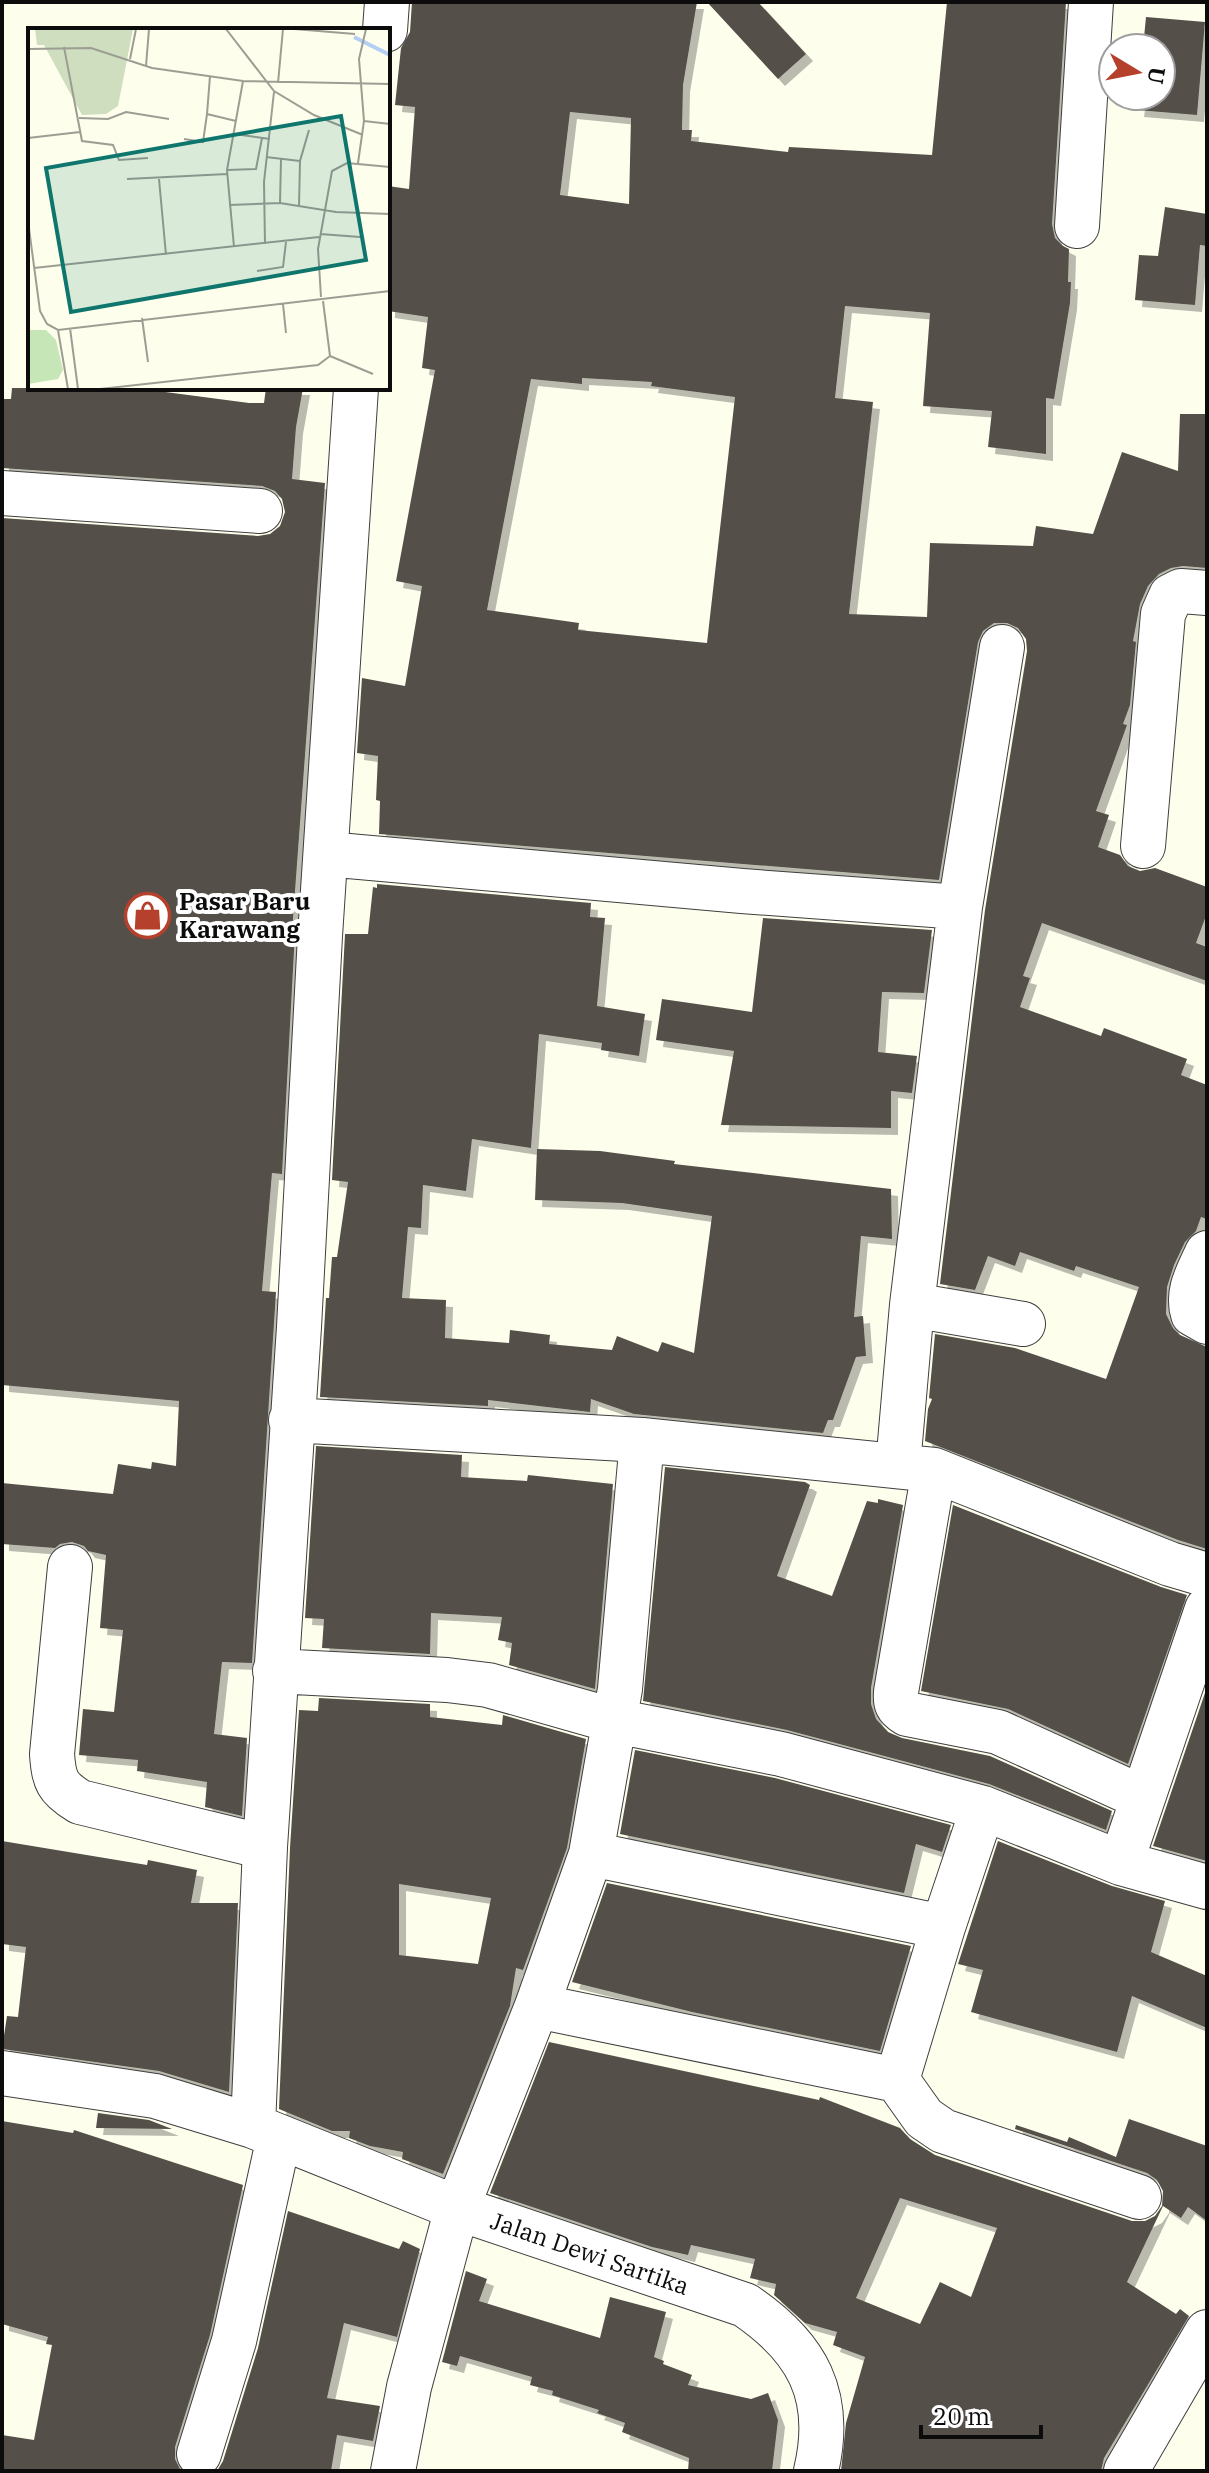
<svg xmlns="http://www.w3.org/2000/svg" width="1209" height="2473" viewBox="0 0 1209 2473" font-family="'IBM Plex Serif',serif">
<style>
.building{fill:#545049;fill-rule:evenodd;filter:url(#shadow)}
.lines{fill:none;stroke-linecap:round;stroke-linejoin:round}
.minor-casing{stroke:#3f3f3f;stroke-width:46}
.minor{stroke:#fff;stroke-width:44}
.labels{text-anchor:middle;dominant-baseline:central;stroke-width:8;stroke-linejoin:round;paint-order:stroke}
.poi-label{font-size:24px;font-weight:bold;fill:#0c0c0c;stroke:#fff;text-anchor:start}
.street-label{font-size:24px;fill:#0c0c0c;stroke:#fff}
.inset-river{fill:none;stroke:#b4cff3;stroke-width:4}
.inset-road{fill:none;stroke:#9d9d93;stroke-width:2}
.view{fill:#0f766e;fill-opacity:0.15;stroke:#0f766e;stroke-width:4}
.inset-edge{fill:none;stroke:#0c0c0c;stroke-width:4}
</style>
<defs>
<filter id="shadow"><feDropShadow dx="7" dy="7" stdDeviation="0" flood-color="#0004"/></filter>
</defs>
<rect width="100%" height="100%" fill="#fefeed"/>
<path class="building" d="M 412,2 L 697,2 L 683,85 L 682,130 L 692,130 L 691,141 L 788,152 L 789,147 L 932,155 L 947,2 L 1066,2 L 1052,224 L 1055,238 L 1063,246 L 1069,249 L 1068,282 L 1071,282 L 1070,303 L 1054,399 L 1046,398 L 1046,454 L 988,447 L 992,411 L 923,406 L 930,313 L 845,306 L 835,398 L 873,402 L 849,614 L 927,617 L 930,543 L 1033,546 L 1036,526 L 1093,534 L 1122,452 L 1178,471 L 1180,414 L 1207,414 L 1207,568 L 1183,566 L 1171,568 L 1159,574 L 1148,586 L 1140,604 L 1133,641 L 1136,642 L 1130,705 L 1123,724 L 1127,725 L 1096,811 L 1109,815 L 1098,847 L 1120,855 L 1128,866 L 1140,871 L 1155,868 L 1207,887 L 1207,913 L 1196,943 L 1207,947 L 1207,981 L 1042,923 L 1023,976 L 1030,978 L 1020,1007 L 1101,1036 L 1104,1028 L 1187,1059 L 1181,1075 L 1207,1085 L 1207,1219 L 1201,1217 L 1196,1231 L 1185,1242 L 1174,1265 L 1167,1287 L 1166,1314 L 1173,1328 L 1180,1335 L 1207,1347 L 1207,1549 L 1178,1540 L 925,1441 L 928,1409 L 932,1399 L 929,1398 L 935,1334 L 1015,1348 L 1106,1379 L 1139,1287 L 1076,1266 L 1074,1271 L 1020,1252 L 1015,1266 L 988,1256 L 975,1290 L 940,1284 L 985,910 L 1027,651 L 1026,639 L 1018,628 L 1007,623 L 994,623 L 983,631 L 978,642 L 939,880 L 379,834 L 380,801 L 376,800 L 378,756 L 357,753 L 362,678 L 405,686 L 422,586 L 396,581 L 435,370 L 422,368 L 428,317 L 388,311 L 388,186 L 409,189 L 415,107 L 395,105 L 401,48 L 410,32 ZM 570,112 L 631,118 L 629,204 L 560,195 ZM 582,378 L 652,382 L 651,386 L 735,397 L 707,643 L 578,630 L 579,623 L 487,610 L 531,379 L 582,384 Z
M 707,2 L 758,2 L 806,54 L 778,79 Z
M 1146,17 L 1205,22 L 1197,115 L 1137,110 L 1139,96 L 1161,96 L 1161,48 L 1143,48 Z
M 1165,207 L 1207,214 L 1207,246 L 1200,245 L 1195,305 L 1135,300 L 1139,255 L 1158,256 Z
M 12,388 L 135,388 L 249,403 L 264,403 L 266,388 L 303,388 L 296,427 L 292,479 L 325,483 L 292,932 L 295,932 L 282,1174 L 272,1173 L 262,1291 L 276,1292 L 252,1663 L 222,1662 L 214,1734 L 247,1738 L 242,1816 L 205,1807 L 207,1782 L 137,1771 L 138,1760 L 79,1755 L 83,1709 L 114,1712 L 123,1630 L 100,1628 L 106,1555 L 88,1551 L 84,1546 L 72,1542 L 60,1544 L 55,1548 L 2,1544 L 2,1483 L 113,1494 L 118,1464 L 151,1469 L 152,1462 L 176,1466 L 179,1401 L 2,1385 L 2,518 L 258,536 L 270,534 L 280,526 L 285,512 L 282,499 L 275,491 L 262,486 L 2,468 L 2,399 L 11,399 Z
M 377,884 L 591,903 L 590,917 L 605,918 L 597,1006 L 645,1014 L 639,1056 L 601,1050 L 602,1043 L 539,1034 L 531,1148 L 472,1139 L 466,1191 L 423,1185 L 421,1228 L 408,1227 L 402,1298 L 446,1300 L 445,1338 L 509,1343 L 510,1330 L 550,1335 L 549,1344 L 612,1350 L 617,1336 L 658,1352 L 662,1342 L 694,1353 L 712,1216 L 622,1203 L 535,1200 L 537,1149 L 600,1151 L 675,1161 L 674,1164 L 891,1189 L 892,1239 L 861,1236 L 854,1317 L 863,1316 L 866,1356 L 856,1357 L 833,1420 L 828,1420 L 823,1433 L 634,1414 L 591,1399 L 590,1412 L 488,1400 L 488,1406 L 320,1397 L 326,1298 L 329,1298 L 332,1257 L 337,1257 L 348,1182 L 332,1180 L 345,934 L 368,934 L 373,887 L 377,888 Z
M 763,918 L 932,930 L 924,993 L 882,992 L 878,1052 L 917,1056 L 912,1093 L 891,1091 L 891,1128 L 721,1125 L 734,1051 L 656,1040 L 662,999 L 752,1012 Z
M 316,1446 L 462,1455 L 461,1477 L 527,1481 L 528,1475 L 613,1484 L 595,1689 L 509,1665 L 512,1643 L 498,1640 L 502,1617 L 431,1613 L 430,1654 L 322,1648 L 324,1619 L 305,1618 Z
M 665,1467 L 805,1482 L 810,1485 L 777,1576 L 832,1596 L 867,1501 L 878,1503 L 878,1499 L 903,1505 L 871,1688 L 871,1704 L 876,1719 L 888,1732 L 902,1738 L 990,1756 L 1112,1811 L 1106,1830 L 989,1784 L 787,1730 L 643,1701 Z
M 953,1505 L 1161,1587 L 1187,1595 L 1128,1764 L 1008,1709 L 921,1691 Z
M 1207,1687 L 1207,1861 L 1153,1846 Z
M 319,1698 L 430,1704 L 430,1717 L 502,1725 L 503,1715 L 586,1739 L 567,1848 L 523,1970 L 516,1968 L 510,2006 L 443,2174 L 402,2159 L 403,2152 L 370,2146 L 349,2138 L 350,2131 L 332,2131 L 279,2109 L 290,1848 L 299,1710 L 318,1711 ZM 399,1884 L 491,1898 L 478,1964 L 399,1955 Z
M 635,1750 L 775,1778 L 951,1825 L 942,1852 L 916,1844 L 904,1893 L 620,1834 Z
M 2,1841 L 147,1865 L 148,1860 L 197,1870 L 191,1903 L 238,1903 L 229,2092 L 159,2071 L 2,2049 L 7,2016 L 18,2017 L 26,1947 L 2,1944 Z
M 998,1841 L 1112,1886 L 1165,1901 L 1151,1952 L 1207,1976 L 1207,2028 L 1132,1996 L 1117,2052 L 971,2012 L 983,1970 L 958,1964 Z
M 607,1883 L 911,1946 L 880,2051 L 692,2012 L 572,1982 Z
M 549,2042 L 819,2100 L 820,2097 L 900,2128 L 910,2139 L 935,2155 L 1132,2221 L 1145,2221 L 1155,2216 L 1162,2206 L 1163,2191 L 1157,2180 L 1147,2173 L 1015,2129 L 1016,2125 L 1067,2142 L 1069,2137 L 1116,2157 L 1129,2119 L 1207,2146 L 1207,2221 L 1188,2207 L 1181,2218 L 1163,2206 L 1127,2282 L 1176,2314 L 1180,2309 L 1189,2316 L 1104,2458 L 1101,2471 L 841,2471 L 846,2423 L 865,2357 L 833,2345 L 837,2332 L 805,2323 L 774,2295 L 776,2284 L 750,2278 L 755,2259 L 691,2245 L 688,2255 L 652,2247 L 490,2193 ZM 900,2198 L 997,2228 L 971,2297 L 940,2282 L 920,2324 L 856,2298 Z
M 98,2113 L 149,2120 L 172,2129 L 96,2128 Z
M 2,2121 L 73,2133 L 74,2130 L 243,2185 L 210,2335 L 175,2447 L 175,2459 L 181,2471 L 2,2471 L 2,2435 L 34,2440 L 52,2345 L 46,2344 L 48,2337 L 2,2324 Z
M 288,2211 L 399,2249 L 403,2241 L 420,2249 L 397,2337 L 344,2323 L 327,2398 L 380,2406 L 373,2441 L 337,2435 L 331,2471 L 217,2471 L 223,2461 L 258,2348 Z
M 466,2271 L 487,2279 L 479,2301 L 600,2338 L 610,2297 L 666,2312 L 654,2357 L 664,2361 L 663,2364 L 692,2375 L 688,2385 L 751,2399 L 768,2393 L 778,2420 L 772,2471 L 688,2471 L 689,2458 L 622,2432 L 625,2423 L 597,2413 L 599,2410 L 552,2395 L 553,2391 L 530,2385 L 532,2377 L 460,2356 L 457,2366 L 442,2362 Z"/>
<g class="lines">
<defs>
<path id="minor" d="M 385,30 L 387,2
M 1077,226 L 1091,2
M 2,493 L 260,511
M 1143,846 L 1163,614 L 1171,596 L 1181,591 L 1207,593
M 326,854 L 742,891 L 960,907
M 1207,1253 C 1198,1273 1186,1292 1193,1314 L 1207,1322
M 912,1305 L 1023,1324
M 291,1420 L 642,1440 L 934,1470 L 1170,1564 L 1207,1575
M 898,1465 L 912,1305 L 960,907 L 1002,647
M 934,1470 L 896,1692 C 895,1704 897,1708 907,1714 L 998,1732 L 1143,1798
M 70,1567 L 52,1754 C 54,1781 57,1788 80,1802 L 265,1847
M 275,1671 L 447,1680 L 488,1685 L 615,1721 L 781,1754 L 983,1808 L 1121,1863 L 1207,1887
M 591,1854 L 943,1927
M 1121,1863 L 1207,1609
M 537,2006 L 897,2080 L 924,2118 L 943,2131 L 1139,2197
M 2,2073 L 155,2096 L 253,2126 L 457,2208 L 745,2305 C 807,2347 834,2395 816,2471
M 897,2080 L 943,1927 L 983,1808
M 253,2126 L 265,1847 L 299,1327 L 320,936 L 356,388
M 199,2454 L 234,2341 L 279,2137
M 393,2471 L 409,2387 L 457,2208 L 537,2006 L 591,1854 L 620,1689 L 642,1440
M 1126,2471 L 1207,2332"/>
</defs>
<use href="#minor" class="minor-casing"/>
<use href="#minor" class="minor"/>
</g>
<defs>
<symbol id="shop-ring" viewBox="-11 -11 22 22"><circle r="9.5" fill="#fff" stroke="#b5402c" stroke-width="1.5"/><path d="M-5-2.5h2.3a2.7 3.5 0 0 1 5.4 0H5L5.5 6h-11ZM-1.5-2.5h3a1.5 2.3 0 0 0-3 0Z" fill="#b5402c"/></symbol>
</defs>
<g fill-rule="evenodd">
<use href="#shop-ring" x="122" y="890" width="51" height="51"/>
</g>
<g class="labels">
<g class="poi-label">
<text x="179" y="901">Pasar Baru<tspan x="179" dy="28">Karawang</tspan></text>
</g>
<g class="street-label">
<text transform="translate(590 2253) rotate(19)">Jalan Dewi Sartika</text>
</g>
</g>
<g transform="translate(28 28)">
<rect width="362" height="362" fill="#fefeed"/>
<path d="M 0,302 L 18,302 L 28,312 L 35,342 L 30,351 L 0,356 Z" fill="#c7e6b8"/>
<path d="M 7,1 L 105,1 L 90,78 L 78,86 L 54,87 L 16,17 L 9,17 Z" fill="#cedebf"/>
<path class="inset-river" d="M 326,9 L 362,27"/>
<path class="inset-road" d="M 198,1 L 246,63 L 286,87 L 335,107M 266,1 L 327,6M 36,19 L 54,113 L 85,117 L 91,132 L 120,130M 0,21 L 63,20 L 124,40 L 215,53 L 362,56M 102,31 L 108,1M 118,38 L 121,1M 250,55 L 255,1M 179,86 L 182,48M 51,90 L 80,91 L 98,84 L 141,91M 336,93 L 362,96M 206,106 L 242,111M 0,110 L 52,104M 156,111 L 175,114 L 179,86 L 208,93M 238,129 L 272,133M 330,135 L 336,93 L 331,31 L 338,1M 199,142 L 228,141 L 234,110M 99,151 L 199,146M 131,151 L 138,227M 252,175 L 253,131M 201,177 L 252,175 L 308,184 L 362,186M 271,178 L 272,133 L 281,102M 0,193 L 12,283 L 19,296 L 30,302 L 362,263M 292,206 L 332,209M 237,216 L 236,154 L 246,64M 206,219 L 199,142 L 215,53M 6,240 L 291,209M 229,243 L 255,239 L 258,214M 293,269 L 290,221 L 304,143 L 319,135 L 362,139M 295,273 L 302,328M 255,276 L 258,305M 114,290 L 120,334M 42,300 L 50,361M 30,302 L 40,361M 302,328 L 345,346M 72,361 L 290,337 L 302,328"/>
<path class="view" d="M 313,88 L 338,232 L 43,284 L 18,140 Z"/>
<rect width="362" height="362" class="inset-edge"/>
</g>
<rect width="1209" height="2473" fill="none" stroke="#0c0c0c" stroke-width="8"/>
<g transform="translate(1137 72) rotate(100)"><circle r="38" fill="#ffffff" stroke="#9e9e9e" stroke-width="2"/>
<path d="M0-6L14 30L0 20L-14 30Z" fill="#b5402c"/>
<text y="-12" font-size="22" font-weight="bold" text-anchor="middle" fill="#0c0c0c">U</text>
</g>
<path d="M921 2425v12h120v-12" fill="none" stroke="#0c0c0c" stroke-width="4"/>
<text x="933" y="2425" font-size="24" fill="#0c0c0c" stroke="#ffffff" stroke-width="6" paint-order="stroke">20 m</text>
</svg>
